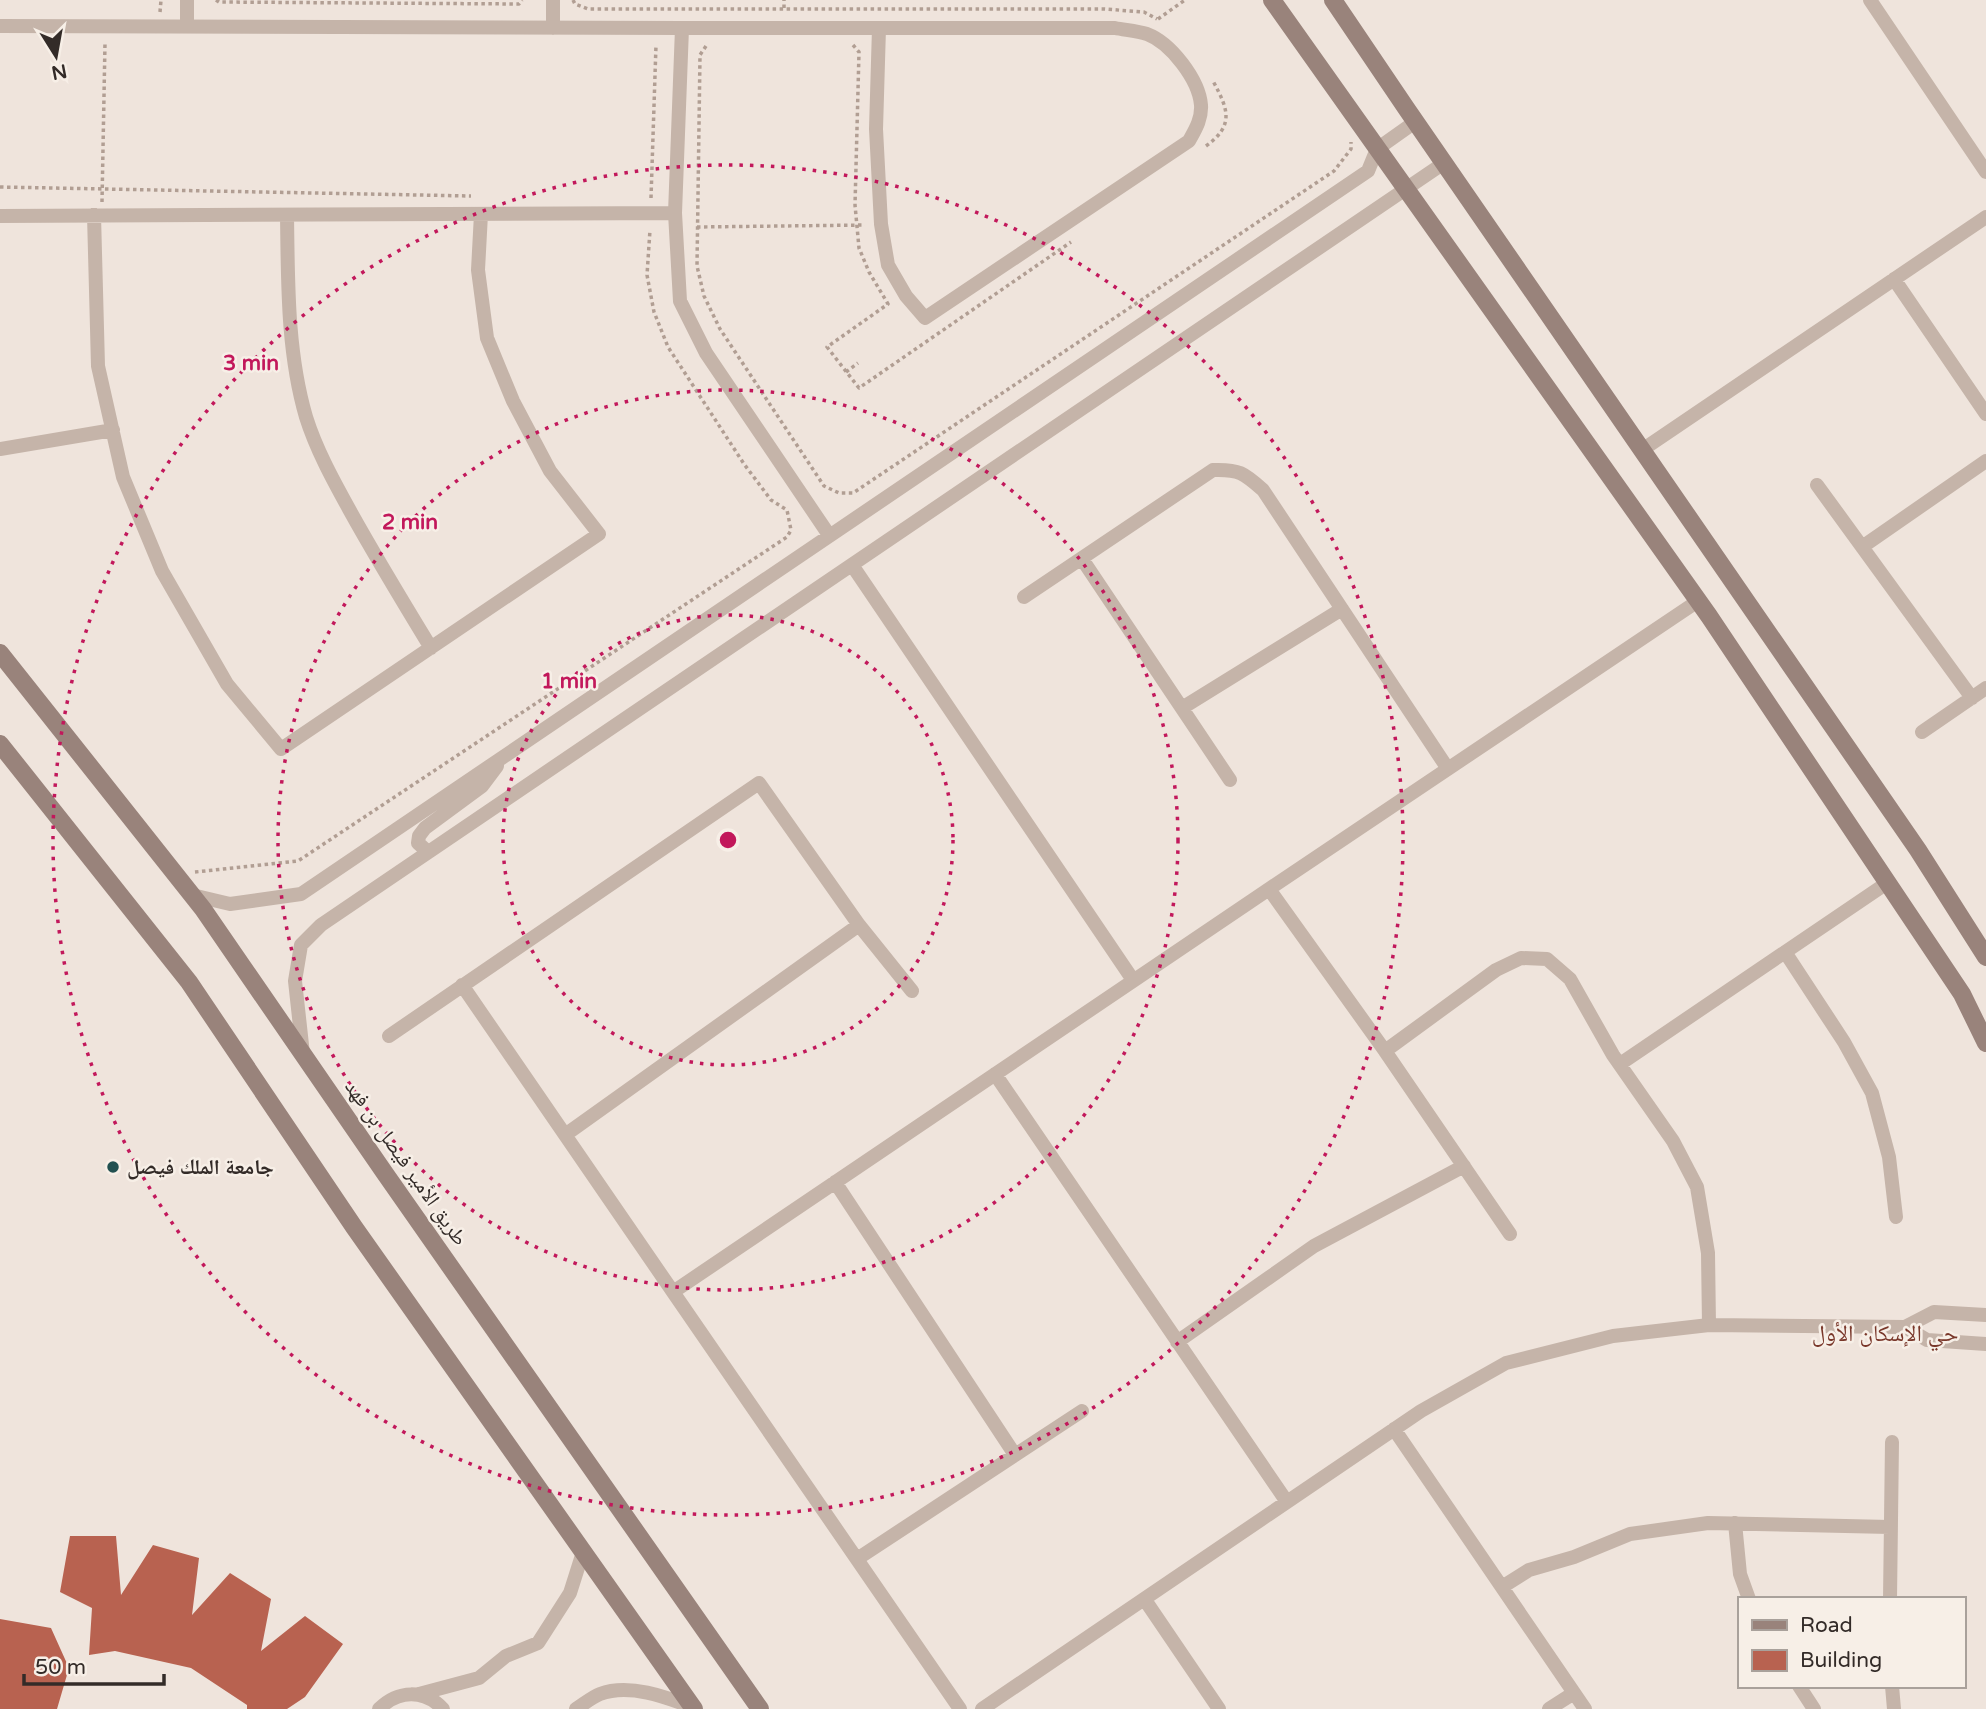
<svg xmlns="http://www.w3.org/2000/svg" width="1986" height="1709" viewBox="0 0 1986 1709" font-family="'Varela Round','Noto Naskh Arabic',sans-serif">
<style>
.building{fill:#b86250}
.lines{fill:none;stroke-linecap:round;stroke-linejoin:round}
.path{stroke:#b19e93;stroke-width:3.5;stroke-dasharray:3.5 3.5;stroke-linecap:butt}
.minor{stroke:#c5b4a9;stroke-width:14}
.secondary{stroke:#99837b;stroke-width:18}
.ring{fill:none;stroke:#c2185b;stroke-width:3.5;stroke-dasharray:3.5 7}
.poi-dot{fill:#225050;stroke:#f7efe7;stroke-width:2.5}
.labels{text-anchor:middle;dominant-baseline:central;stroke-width:5;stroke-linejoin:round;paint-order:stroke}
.street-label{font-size:21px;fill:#332b28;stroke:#f7efe7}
.poi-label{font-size:21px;font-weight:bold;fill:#332b28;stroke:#f7efe7;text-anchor:start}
.neighbourhood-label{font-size:23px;fill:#79372a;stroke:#f7efe7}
.centre{fill:#c2185b;stroke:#f7efe7;stroke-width:3.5}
.ring-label{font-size:21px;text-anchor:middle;font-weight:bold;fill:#c2185b;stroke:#f7efe7;stroke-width:5;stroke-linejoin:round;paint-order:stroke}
</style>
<rect width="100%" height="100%" fill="#efe4dc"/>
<path class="building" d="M 70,1536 L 116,1536 L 121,1595 L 153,1545 L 199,1558 L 192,1615 L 230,1573 L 271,1599 L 261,1651 L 305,1616 L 343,1644 L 305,1697 L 287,1709 L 247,1709 L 247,1705 L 191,1668 L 115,1651 L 89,1655 L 92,1608 L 60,1592 Z
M 0,1619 L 51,1628 L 69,1668 L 57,1709 L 0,1709 Z"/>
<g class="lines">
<path class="path" d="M 216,0 L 219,2 L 519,4 L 522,0
M 573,0 L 575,4 L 588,9 L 1104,9 L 1144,12 L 1157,19
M 784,8 L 784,0
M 160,12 L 161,0
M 1158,19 L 1185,0
M 853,45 L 859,52 L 855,205 L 859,248 L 869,272 L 888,304 L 827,347 L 859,388 L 1071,242
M 706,46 L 700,55 L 697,266 L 704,296 L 720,329 L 824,486 L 839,493 L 853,493 L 1334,171 L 1351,149 L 1351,142
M 1206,146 C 1235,125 1228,109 1213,81
M 0,187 L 471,196
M 651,198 L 656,45
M 102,202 L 105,43
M 697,227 L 865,225
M 846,372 L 858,363
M 195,872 L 298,861 L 787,537 L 791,530 L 787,510 L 771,500 L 744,464 L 668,347 L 654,312 L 647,275 L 650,230"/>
<path class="minor" d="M 1870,0 L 1986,172
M 0,26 L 682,28 L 675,213
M 187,26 L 187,0
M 553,28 L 553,0
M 682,28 L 1115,28 C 1125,30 1137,31 1147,34 C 1171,43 1199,80 1201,105 C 1202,119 1195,130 1189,141 L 925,318 L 906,296 L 888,265 L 881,224 L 876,129 L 879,28
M 94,215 L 98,366 L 123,477 L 162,571 L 227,684 L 281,749 L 599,534 L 550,471 L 513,401 L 487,338 L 478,270 L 481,214
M 287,215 C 288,282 287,352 306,417 C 316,449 333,480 349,509 C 375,556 403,602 431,648
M 0,216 L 675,213 L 680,301 L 706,353 L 829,535
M 1894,279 L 1986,414
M 0,449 L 113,430
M 1642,450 L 1986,217
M 1817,485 L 1972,698
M 1862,547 L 1986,461
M 1082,559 L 1230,780
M 852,565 L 1133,980
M 1024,597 L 1213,470 C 1239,469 1244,473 1263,490 L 1448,769
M 1182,708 L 1342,609
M 1922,732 L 1986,688
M 428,852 L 418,843 L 419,836 L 425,828 L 482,786 L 497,766
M 1269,889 L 1698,601
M 192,895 L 230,904 L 301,894 L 1368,171 L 1377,149 L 1415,122
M 859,925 L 912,991
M 1785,952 L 1844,1042 L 1872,1093 L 1889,1157 L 1896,1217
M 462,985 L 673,1292 L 1269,889 L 1385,1051 L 1496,970 L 1521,958 L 1547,959 L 1570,979 L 1613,1055 L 1673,1141 L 1697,1187 L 1708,1253 L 1709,1325
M 389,1036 L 759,783 L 859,925 L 565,1135
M 1385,1051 L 1510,1234
M 303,1054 L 295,981 L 301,945 L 321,925 L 1444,163
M 1620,1064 L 1887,883
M 995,1074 L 1287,1502
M 835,1182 L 1015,1455
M 673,1292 L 960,1709
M 1986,1315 L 1934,1312 L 1905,1327 L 1927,1340 L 1986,1344
M 1177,1342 L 1314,1246 L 1464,1166
M 1394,1429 L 1585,1709
M 1735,1523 L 1740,1574 L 1749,1599
M 857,1559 L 1082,1411
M 1502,1587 L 1529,1570 L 1574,1557 L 1630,1534 L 1708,1523 L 1890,1527
M 1890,1599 L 1892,1442
M 1145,1600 L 1219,1709
M 1799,1686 L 1814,1709
M 1892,1686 L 1894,1709
M 419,1694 L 479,1678 L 506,1656 L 538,1643 L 570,1593 L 583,1552
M 379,1709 C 398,1690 424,1689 443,1709
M 576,1709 C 584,1704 592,1697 600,1694 C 629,1683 666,1697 692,1707
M 982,1709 L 1421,1411 L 1506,1363 L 1613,1336 L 1709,1325 L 1905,1327
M 1549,1709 L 1574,1693"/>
<path class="secondary" d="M 1272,0 L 1709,616 L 1962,994 L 1986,1043
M 1333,0 L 1406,108 L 1918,850 L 1986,957
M 0,653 L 203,909 L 384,1172 L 760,1709
M 0,744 L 189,982 L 354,1227 L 694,1709"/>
</g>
<g class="ring">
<circle cx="728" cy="840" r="225"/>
<circle cx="728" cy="840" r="450"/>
<circle cx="728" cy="840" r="675"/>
</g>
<circle class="poi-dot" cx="113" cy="1167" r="7"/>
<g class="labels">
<g class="street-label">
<text transform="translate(406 1163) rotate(55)">طريق الأمير فيصل بن فهد</text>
</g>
<g class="poi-label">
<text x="127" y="1167">جامعة الملك فيصل</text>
</g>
<g class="neighbourhood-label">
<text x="1885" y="1334">حي الإسكان الأول</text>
</g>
</g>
<circle cx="728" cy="840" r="10" class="centre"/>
<g class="ring-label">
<text x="251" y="370">3 min</text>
<text x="410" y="529">2 min</text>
<text x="569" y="688">1 min</text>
</g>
<rect x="1738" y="1597" width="228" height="91" fill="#f7efe7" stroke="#a9a19b" stroke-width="2"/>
<rect x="1752" y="1620" width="35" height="10" fill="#99837b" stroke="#a9a19b" stroke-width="2"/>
<text x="1800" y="1632" font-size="21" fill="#332b28">Road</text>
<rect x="1752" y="1650" width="35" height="21" fill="#b86250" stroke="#a9a19b" stroke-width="2"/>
<text x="1800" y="1667" font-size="21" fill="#332b28">Building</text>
<g transform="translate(56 56) rotate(169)" stroke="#f7efe7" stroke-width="5" paint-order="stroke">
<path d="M0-5L12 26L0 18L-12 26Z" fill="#332b28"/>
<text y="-10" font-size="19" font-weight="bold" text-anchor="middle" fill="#332b28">N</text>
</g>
<path d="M24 1674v10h140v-10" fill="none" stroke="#332b28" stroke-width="3.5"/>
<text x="35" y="1674" font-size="21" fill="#332b28" stroke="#f7efe7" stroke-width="5" paint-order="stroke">50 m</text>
</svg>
